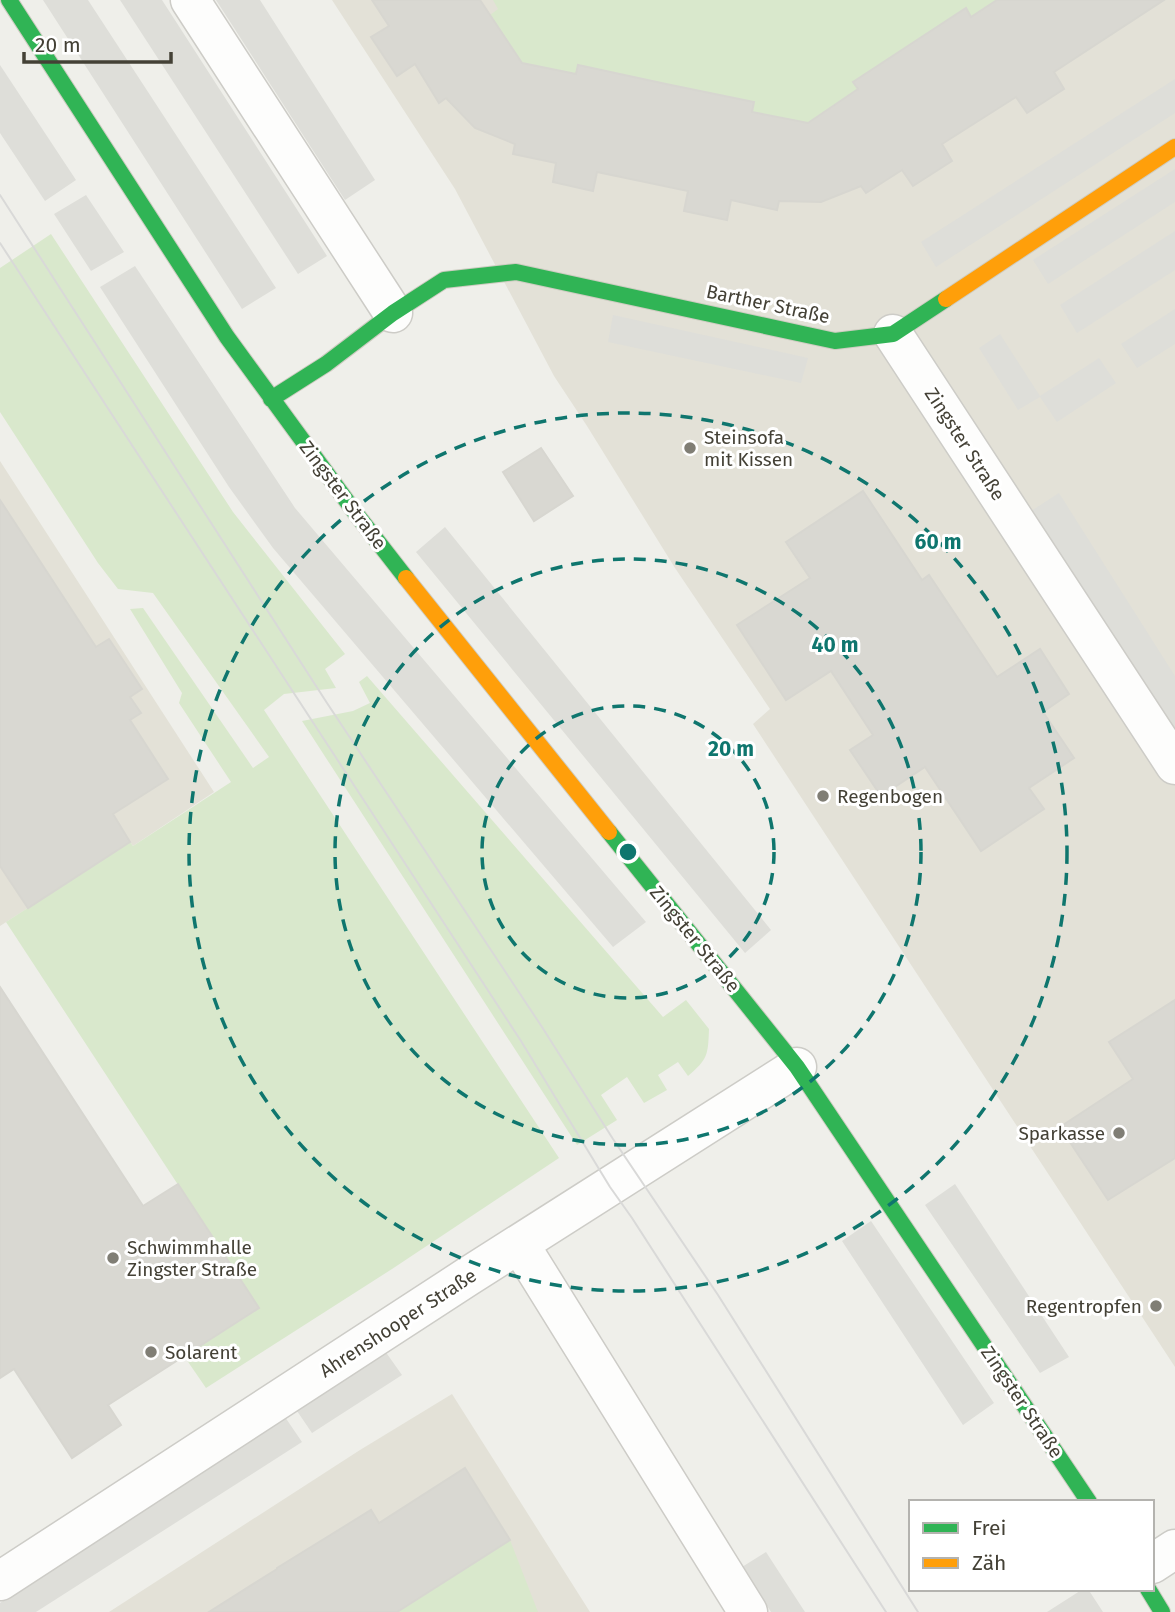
<svg xmlns="http://www.w3.org/2000/svg" width="1175" height="1612" viewBox="0 0 1175 1612" font-family="'Fira Sans',sans-serif">
<style>
.residential{fill:#e3e1d7}
.green{fill:#d9e8cc}
.parking{fill:#deded9}
.building{fill:#d9d8d2;stroke:#d7d6d0;stroke-width:2}
.lines{fill:none;stroke-linecap:round;stroke-linejoin:round}
.street-casing{stroke:#cdccc7;stroke-width:41}
.fast-casing{stroke:#ceccc1;stroke-width:18}
.slow-casing{stroke:#ceccc1;stroke-width:18}
.street{stroke:#fdfdfc;stroke-width:38}
.fast{stroke:#30b455;stroke-width:16}
.slow{stroke:#ff9f0a;stroke-width:16}
.tram{stroke:#d9d9d8;stroke-width:2}
.ring{fill:none;stroke:#0f766e;stroke-width:3.5;stroke-dasharray:12 9}
.poi-dot{fill:#807e75;stroke:#fff;stroke-width:2.5}
.labels{text-anchor:middle;dominant-baseline:central;stroke-width:6;stroke-linejoin:round;paint-order:stroke}
.street-label{font-size:19px;fill:#444136;stroke:#fff}
.poi-label{font-size:19px;fill:#444136;stroke:#fff;text-anchor:start}
.centre{fill:#0f766e;stroke:#fff;stroke-width:3.5}
.ring-label{font-size:21px;text-anchor:middle;font-weight:bold;fill:#0f766e;stroke:#fff;stroke-width:6;stroke-linejoin:round;paint-order:stroke}
</style>
<rect width="100%" height="100%" fill="#efefea"/>
<path class="residential" d="M 332,0 L 1175,0 L 1175,1367 L 753,724 L 770,709 L 675,568 L 587,426 L 554,376 L 455,189 Z
M 0,461 L 214,792 L 133,846 L 130,842 L 0,926 Z
M 452,1394 L 590,1612 L 109,1612 L 360,1450 Z"/>
<path class="green" d="M 493,0 L 997,0 L 971,17 L 966,9 L 854,82 L 858,90 L 810,130 L 795,121 L 752,112 L 754,102 L 578,65 L 576,74 L 533,65 L 519,69 L 515,52 L 490,15 L 498,9 Z
M 51,234 L 233,512 L 345,654 L 325,669 L 336,688 L 284,694 L 264,710 L 559,1158 L 392,1269 L 206,1388 L 184,1356 L 258,1307 L 6,922 L 130,842 L 133,846 L 231,782 L 179,703 L 182,693 L 130,609 L 143,608 L 253,768 L 269,757 L 153,593 L 118,589 L 98,563 L 0,412 L 0,268 Z
M 367,676 L 663,1017 L 686,1000 L 709,1029 C 708,1055 708,1059 688,1076 L 678,1062 L 658,1075 L 667,1090 L 644,1103 L 627,1077 L 601,1095 L 617,1120 L 577,1145 L 302,721 L 353,711 L 370,703 L 359,682 Z
M 510,1540 L 538,1612 L 397,1612 Z"/>
<path class="parking" d="M 43,0 L 88,0 L 276,288 L 242,309 Z
M 120,0 L 162,0 L 327,256 L 298,274 Z
M 216,0 L 260,0 L 375,180 L 345,200 Z
M 0,65 L 76,180 L 45,201 L 0,133 Z
M 1175,79 L 1175,113 L 936,267 L 921,242 Z
M 1175,169 L 1175,202 L 1048,284 L 1033,260 Z
M 86,195 L 124,252 L 91,271 L 54,214 Z
M 1175,231 L 1175,270 L 1077,333 L 1060,305 Z
M 135,266 L 295,508 L 646,922 L 613,947 L 273,548 L 229,487 L 100,287 Z
M 1175,309 L 1175,344 L 1137,368 L 1121,344 Z
M 613,315 L 808,358 L 801,383 L 608,342 Z
M 1000,334 L 1040,396 L 1099,358 L 1116,383 L 1057,422 L 1040,397 L 1018,410 L 979,348 Z
M 1059,493 L 1175,676 L 1175,744 L 1028,513 Z
M 445,527 L 771,930 L 745,953 L 416,552 Z
M 955,1184 L 1069,1357 L 1040,1373 L 925,1205 Z
M 871,1221 L 994,1403 L 963,1425 L 842,1241 Z
M 385,1351 L 402,1375 L 312,1433 L 297,1411 Z
M 285,1417 L 302,1442 L 36,1612 L 0,1612 L 0,1603 Z
M 766,1552 L 805,1612 L 771,1612 L 742,1567 Z
M 1083,1589 L 1088,1589 L 1103,1612 L 1047,1612 Z"/>
<path class="building" d="M 372,0 L 480,0 L 522,63 L 576,74 L 578,65 L 666,84 L 754,102 L 752,112 L 808,123 L 858,89 L 853,82 L 966,8 L 971,17 L 997,0 L 1164,0 L 1054,72 L 1064,89 L 1027,113 L 1016,97 L 942,144 L 952,161 L 913,186 L 902,170 L 866,193 L 861,186 L 821,202 L 779,201 L 777,210 L 731,200 L 727,220 L 684,211 L 688,191 L 645,182 L 597,172 L 593,191 L 553,182 L 556,163 L 513,154 L 515,144 L 475,128 L 446,98 L 439,103 L 415,64 L 397,76 L 371,37 L 389,26 Z
M 541,448 L 573,496 L 534,521 L 503,472 Z
M 863,491 L 922,580 L 929,575 L 997,677 L 1040,649 L 1069,694 L 1043,712 L 1074,758 L 1029,788 L 1044,809 L 981,851 L 925,767 L 881,796 L 850,750 L 873,735 L 831,671 L 786,700 L 737,625 L 810,578 L 786,542 Z
M 0,500 L 96,647 L 109,639 L 142,689 L 130,697 L 141,713 L 130,720 L 168,779 L 113,814 L 130,842 L 28,908 L 0,866 Z
M 0,987 L 143,1206 L 178,1184 L 259,1308 L 108,1405 L 121,1425 L 72,1458 L 14,1369 L 0,1378 Z
M 1175,1000 L 1175,1158 L 1108,1200 L 1060,1127 L 1133,1079 L 1109,1042 Z
M 465,1468 L 510,1540 L 397,1612 L 209,1612 L 277,1569 L 277,1568 L 371,1510 L 379,1523 Z"/>
<g class="lines">
<defs>
<path id="street" d="M 190,0 L 393,313
M 893,334 L 1175,765
M 520,1245 L 748,1612
M 1152,1564 L 1175,1549
M 0,1581 L 467,1277 L 797,1067"/>
<path id="fast" d="M 9,0 L 227,337 L 357,515 L 406,578
M 271,399 L 326,364 L 393,313 L 444,280 L 516,272 L 835,341 L 893,334 L 946,299
M 609,832 L 797,1067 L 1089,1502
M 1148,1589 L 1162,1612"/>
<path id="slow" d="M 946,299 L 1175,147
M 406,578 L 609,832"/>
</defs>
<use href="#street" class="street-casing"/>
<use href="#fast" class="fast-casing"/>
<use href="#slow" class="slow-casing"/>
<use href="#street" class="street"/>
<use href="#fast" class="fast"/>
<use href="#slow" class="slow"/>
<path class="tram" d="M 0,195 L 327,703 L 542,1027 L 613,1139 L 718,1295 L 918,1612
M 0,243 L 521,1041 L 610,1187 L 632,1218 L 886,1612"/>
</g>
<g class="ring">
<circle cx="628" cy="852" r="146"/>
<circle cx="628" cy="852" r="293"/>
<circle cx="628" cy="852" r="439"/>
</g>
<g class="poi-dot">
<circle cx="690" cy="448" r="7"/>
<circle cx="823" cy="796" r="7"/>
<circle cx="1119" cy="1133" r="7"/>
<circle cx="113" cy="1258" r="7"/>
<circle cx="1156" cy="1306" r="7"/>
<circle cx="151" cy="1352" r="7"/>
</g>
<g class="labels">
<g class="street-label">
<text transform="translate(768 304) rotate(12)">Barther Straße</text>
<text transform="translate(965 444) rotate(57)">Zingster Straße</text>
<text transform="translate(343 495) rotate(53)">Zingster Straße</text>
<text transform="translate(695 939) rotate(51)">Zingster Straße</text>
<text transform="translate(398 1323) rotate(-33)">Ahrenshooper Straße</text>
<text transform="translate(1022 1402) rotate(56)">Zingster Straße</text>
</g>
<g class="poi-label">
<text x="704" y="437">Steinsofa<tspan x="704" dy="22">mit Kissen</tspan></text>
<text x="837" y="796">Regenbogen</text>
<text x="1105" y="1133" text-anchor="end">Sparkasse</text>
<text x="127" y="1247">Schwimmhalle<tspan x="127" dy="22">Zingster Straße</tspan></text>
<text x="1142" y="1306" text-anchor="end">Regentropfen</text>
<text x="165" y="1352">Solarent</text>
</g>
</g>
<circle cx="628" cy="852" r="10" class="centre"/>
<g class="ring-label">
<text x="938" y="549">60 m</text>
<text x="835" y="652">40 m</text>
<text x="731" y="756">20 m</text>
</g>
<rect x="909" y="1500" width="245" height="91" fill="#ffffff" stroke="#b4b3af" stroke-width="2"/>
<rect x="923" y="1523" width="35" height="10" fill="#30b455" stroke="#b4b3af" stroke-width="2"/>
<text x="972" y="1535" font-size="21" fill="#444136">Frei</text>
<rect x="923" y="1558" width="35" height="10" fill="#ff9f0a" stroke="#b4b3af" stroke-width="2"/>
<text x="972" y="1570" font-size="21" fill="#444136">Zäh</text>
<path d="M24 52v10h147v-10" fill="none" stroke="#444136" stroke-width="3.5"/>
<text x="35" y="52" font-size="21" fill="#444136" stroke="#ffffff" stroke-width="5" paint-order="stroke">20 m</text>
</svg>
